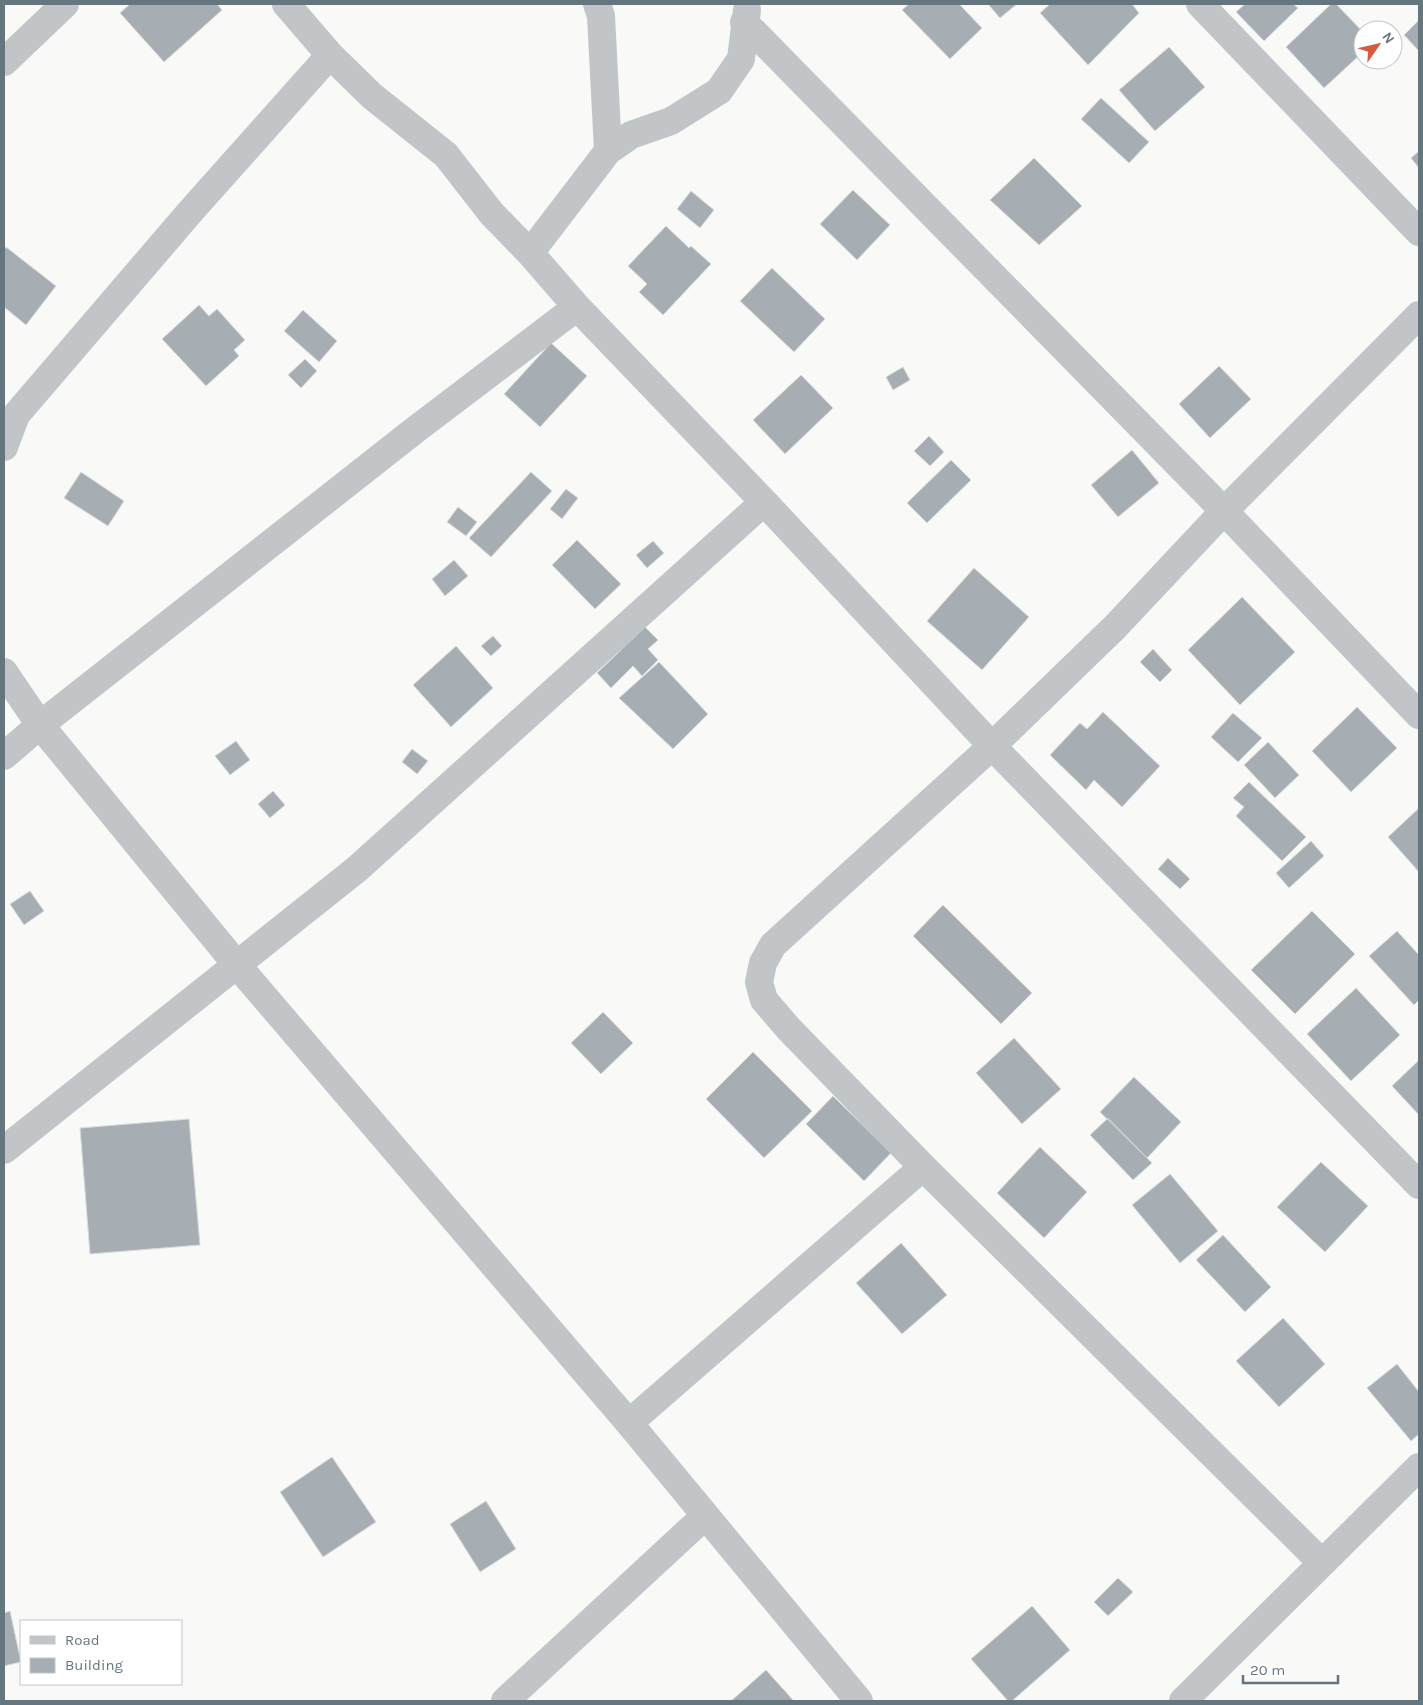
<svg xmlns="http://www.w3.org/2000/svg" width="1423" height="1705" viewBox="0 0 1423 1705" font-family="Karla,sans-serif">
<style>
.building{fill:#a6aeb4;stroke:#dbdbda}
.lines{fill:none;stroke-linecap:round;stroke-linejoin:round}
.minor{stroke:#c1c5c8;stroke-width:28}
</style>
<rect width="100%" height="100%" fill="#f9f9f7"/>
<path class="building" d="M 130,4 L 217,4 L 222,10 L 164,62 L 120,13 Z
M 909,4 L 959,4 L 982,28 L 950,59 L 902,10 Z
M 988,4 L 1017,4 L 1000,18 Z
M 1050,4 L 1132,4 L 1139,13 L 1088,65 L 1040,13 Z
M 1245,4 L 1293,4 L 1298,8 L 1264,41 L 1236,12 Z
M 1331,4 L 1336,4 L 1363,32 L 1363,52 L 1324,88 L 1286,47 Z
M 1419,20 L 1419,51 L 1404,35 Z
M 1169,47 L 1205,87 L 1155,131 L 1119,90 Z
M 1101,98 L 1149,142 L 1129,163 L 1081,119 Z
M 1419,151 L 1419,168 L 1411,158 Z
M 1034,158 L 1082,206 L 1039,245 L 990,200 Z
M 853,190 L 890,225 L 857,260 L 820,224 Z
M 691,191 L 714,210 L 700,228 L 677,209 Z
M 666,226 L 689,248 L 691,246 L 711,264 L 663,315 L 639,292 L 647,284 L 628,266 Z
M 6,247 L 56,286 L 26,325 L 4,307 L 4,250 Z
M 772,268 L 825,319 L 794,352 L 740,301 Z
M 199,305 L 209,316 L 217,309 L 245,340 L 234,350 L 239,356 L 206,386 L 162,339 Z
M 303,310 L 337,341 L 319,362 L 284,331 Z
M 551,343 L 587,376 L 540,427 L 504,394 Z
M 305,359 L 317,371 L 301,388 L 288,375 Z
M 1219,366 L 1251,399 L 1210,438 L 1179,404 Z
M 903,367 L 910,380 L 893,390 L 886,377 Z
M 801,375 L 833,408 L 785,454 L 753,420 Z
M 929,436 L 944,452 L 930,466 L 914,451 Z
M 1132,450 L 1159,483 L 1118,517 L 1091,485 Z
M 951,460 L 971,480 L 927,523 L 907,503 Z
M 81,472 L 124,501 L 108,526 L 64,498 Z
M 531,472 L 552,491 L 491,557 L 469,538 Z
M 566,489 L 578,498 L 562,519 L 550,509 Z
M 458,507 L 477,522 L 466,536 L 447,522 Z
M 577,540 L 621,584 L 595,609 L 552,565 Z
M 653,541 L 664,553 L 647,568 L 636,555 Z
M 454,560 L 468,576 L 445,596 L 432,579 Z
M 974,568 L 1029,617 L 982,670 L 927,621 Z
M 1242,597 L 1295,652 L 1240,705 L 1188,650 Z
M 645,627 L 658,640 L 648,649 L 658,660 L 642,676 L 633,666 L 611,688 L 597,673 Z
M 493,636 L 502,646 L 491,656 L 481,646 Z
M 456,646 L 493,688 L 451,727 L 413,685 Z
M 1153,649 L 1172,670 L 1160,682 L 1140,662 Z
M 659,662 L 708,714 L 673,749 L 619,698 Z
M 1357,707 L 1397,748 L 1351,792 L 1312,751 Z
M 1103,712 L 1160,766 L 1122,807 L 1094,780 L 1086,790 L 1050,755 L 1080,723 L 1087,729 Z
M 1233,713 L 1262,738 L 1238,762 L 1211,737 Z
M 236,741 L 250,760 L 230,775 L 215,756 Z
M 1268,742 L 1299,775 L 1275,798 L 1244,765 Z
M 412,749 L 428,761 L 417,774 L 402,762 Z
M 1249,782 L 1306,837 L 1282,861 L 1236,816 L 1244,807 L 1233,798 Z
M 273,791 L 285,805 L 270,818 L 258,804 Z
M 1419,808 L 1419,872 L 1388,837 Z
M 1311,841 L 1324,856 L 1289,888 L 1276,873 Z
M 1168,858 L 1190,879 L 1180,889 L 1158,869 Z
M 30,891 L 44,911 L 24,925 L 10,904 Z
M 943,905 L 1032,993 L 1001,1024 L 913,936 Z
M 1312,911 L 1355,954 L 1295,1014 L 1251,970 Z
M 1397,931 L 1419,955 L 1419,1000 L 1414,1005 L 1369,956 Z
M 1356,988 L 1400,1035 L 1351,1081 L 1307,1034 Z
M 603,1012 L 633,1043 L 601,1074 L 571,1043 Z
M 1014,1038 L 1061,1089 L 1022,1124 L 976,1073 Z
M 753,1052 L 812,1111 L 764,1158 L 706,1099 Z
M 1419,1060 L 1419,1115 L 1392,1086 Z
M 1134,1077 L 1181,1122 L 1147,1158 L 1100,1112 Z
M 833,1096 L 891,1153 L 864,1181 L 806,1124 Z
M 1108,1118 L 1152,1163 L 1133,1180 L 1090,1135 Z
M 189,1119 L 200,1245 L 90,1254 L 80,1128 Z
M 1040,1147 L 1087,1192 L 1044,1238 L 997,1193 Z
M 1321,1162 L 1368,1206 L 1325,1252 L 1277,1207 Z
M 1170,1174 L 1218,1231 L 1180,1263 L 1132,1205 Z
M 1223,1235 L 1271,1287 L 1245,1312 L 1196,1260 Z
M 901,1243 L 947,1295 L 902,1334 L 856,1283 Z
M 1283,1318 L 1325,1364 L 1279,1407 L 1236,1361 Z
M 1397,1364 L 1419,1392 L 1419,1434 L 1411,1441 L 1367,1388 Z
M 332,1457 L 376,1522 L 323,1557 L 280,1492 Z
M 486,1501 L 516,1549 L 480,1572 L 450,1524 Z
M 1118,1578 L 1133,1592 L 1108,1616 L 1094,1602 Z
M 1032,1606 L 1070,1650 L 1012,1701 L 1008,1701 L 971,1659 Z
M 10,1611 L 21,1662 L 4,1666 L 4,1613 Z
M 766,1670 L 793,1700 L 791,1701 L 731,1701 Z"/>
<g class="lines">
<path class="minor" d="M 286,4 L 330,55 L 372,96 L 446,155 L 492,214 L 530,253 L 577,307 L 764,502 L 992,746 L 1419,1185
M 597,4 L 601,16 L 608,151
M 1200,4 L 1419,232
M 744,22 L 1224,511 L 1419,715
M 4,62 L 65,4
M 530,253 L 608,151 L 631,135 L 671,121 L 719,91 L 741,59 L 747,10
M 4,447 L 16,415 L 190,212 L 330,55
M 4,672 L 40,725 L 237,965 L 629,1423 L 859,1701
M 4,756 L 40,725 L 415,430 L 577,307
M 4,1150 L 357,869 L 764,502
M 629,1423 L 923,1167
M 1322,1563 L 923,1167 L 788,1028 L 764,1000 L 759,982 L 763,963 L 773,945 L 992,746 L 1115,627 L 1224,511 L 1419,315
M 505,1701 L 705,1516
M 1183,1701 L 1419,1467"/>
</g>
<rect width="1423" height="1705" fill="none" stroke="#66767f" stroke-width="10"/>
<rect x="20" y="1620" width="162" height="65" fill="#ffffff" stroke="#c2c8cc"/>
<rect x="30" y="1636" width="25" height="8" fill="#c1c5c8" stroke="#c2c8cc"/>
<text x="65" y="1645" font-size="15" fill="#66767f">Road</text>
<rect x="30" y="1658" width="25" height="15" fill="#a6aeb4" stroke="#c2c8cc"/>
<text x="65" y="1670" font-size="15" fill="#66767f">Building</text>
<g transform="translate(1378 45) rotate(56)"><circle r="24" fill="#ffffff" stroke="#c2c8cc"/>
<path d="M0-4L9 19L0 12L-9 19Z" fill="#d35a3e"/>
<text y="-8" font-size="14" font-weight="bold" text-anchor="middle" fill="#66767f">N</text>
</g>
<path d="M1243 1675v8h95v-8" fill="none" stroke="#66767f" stroke-width="2.5"/>
<text x="1250" y="1675" font-size="15" fill="#66767f" stroke="#ffffff" stroke-width="4" paint-order="stroke">20 m</text>
</svg>
